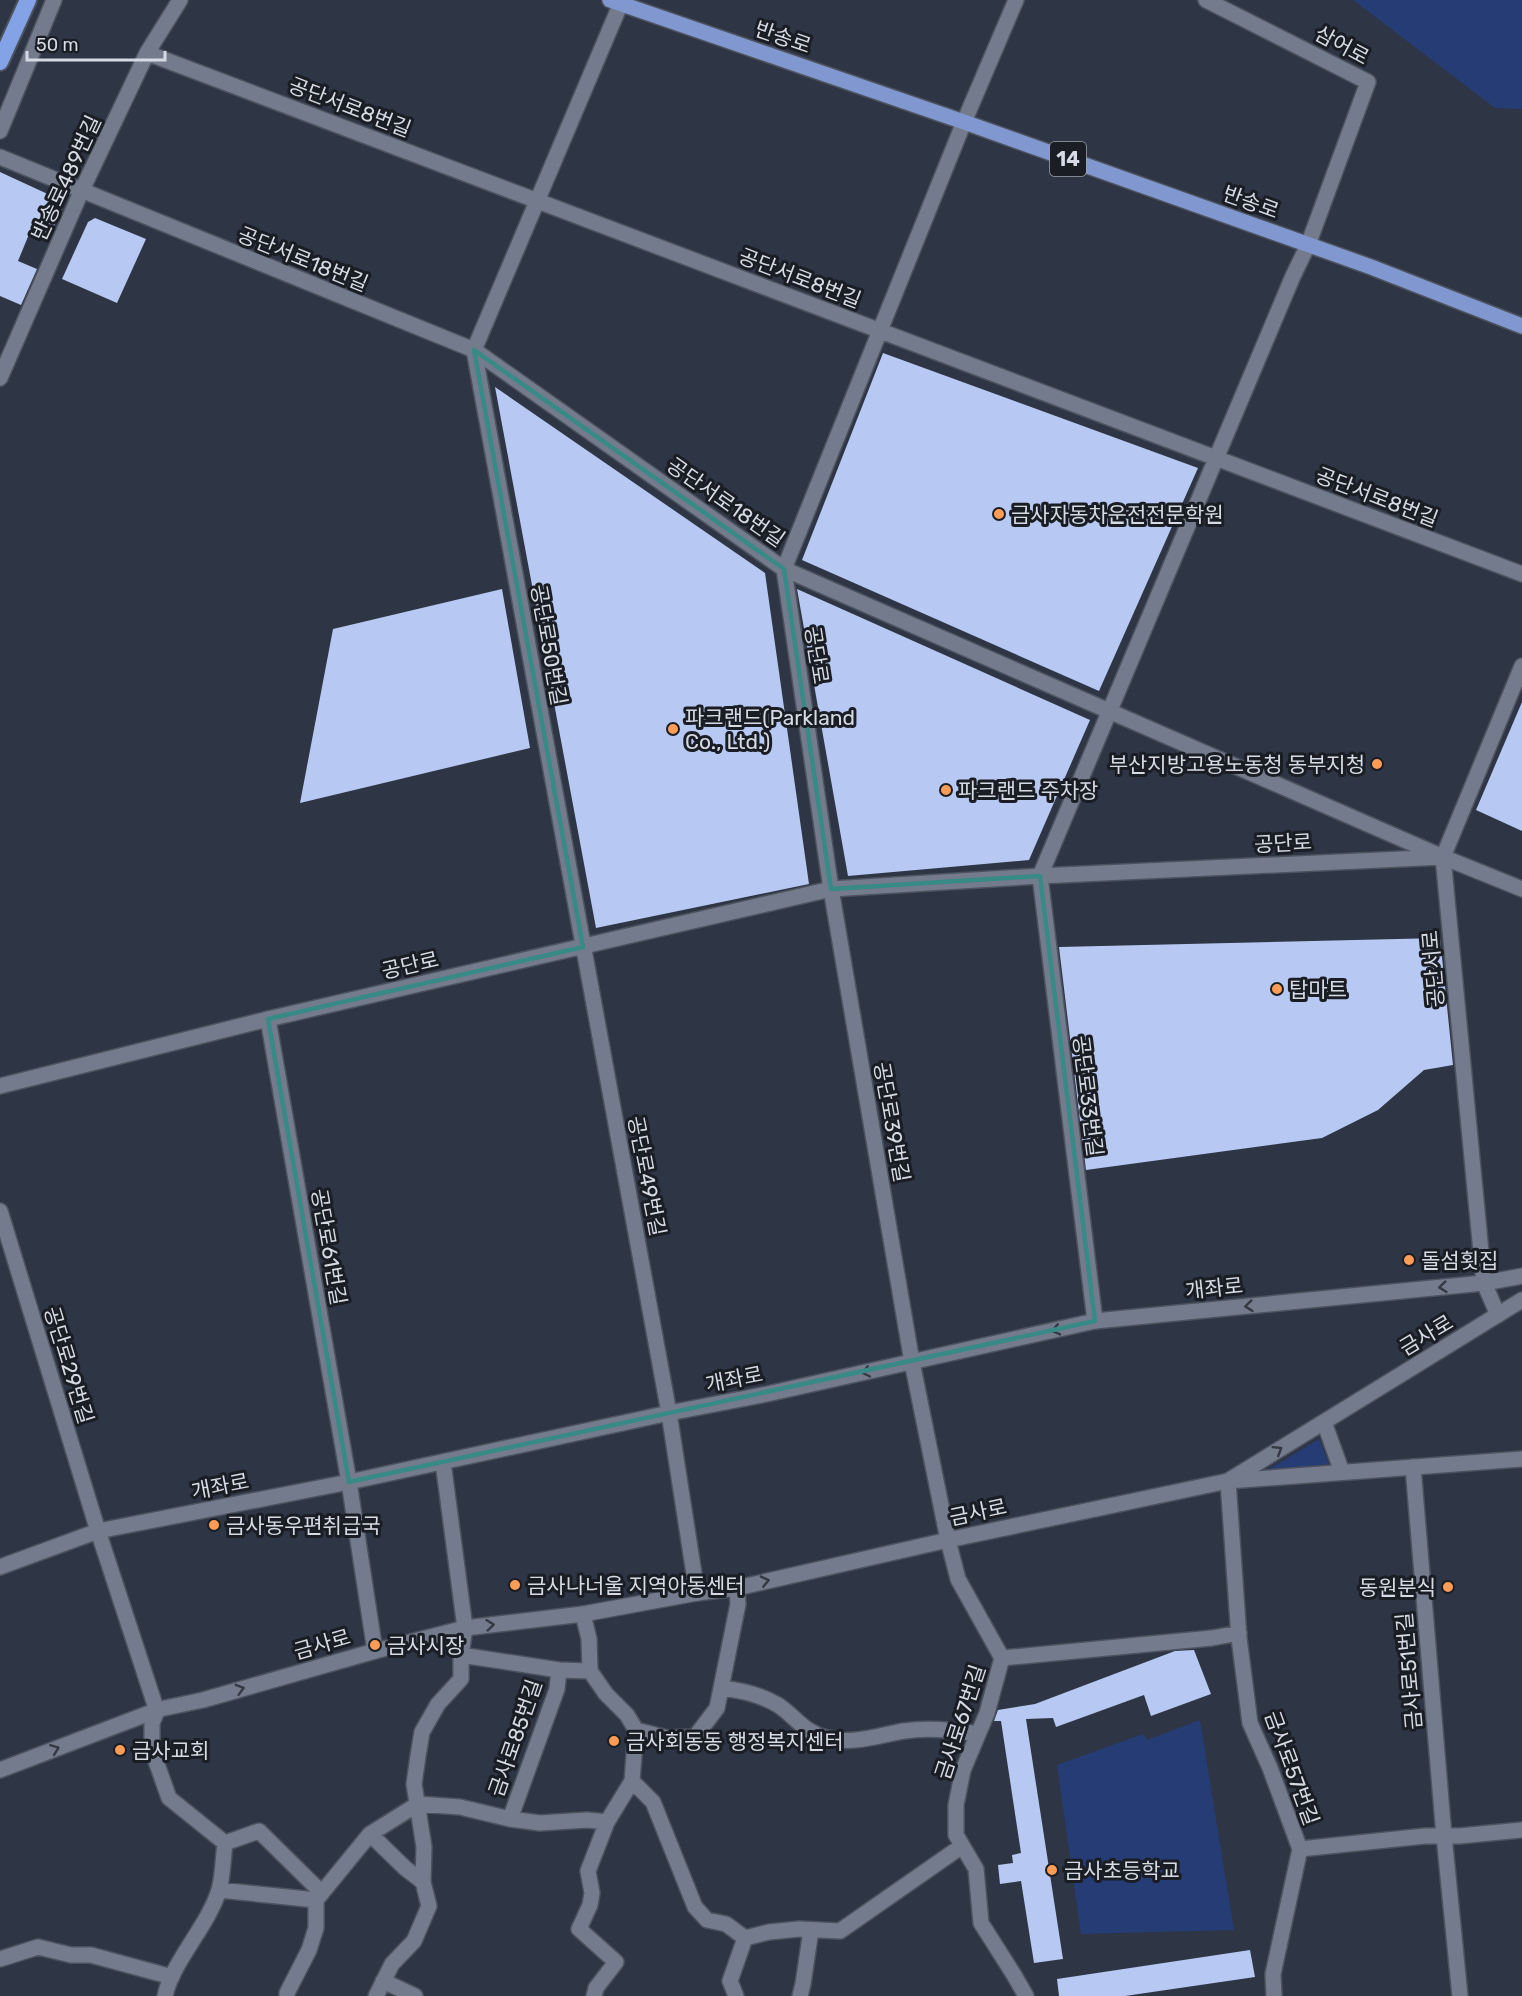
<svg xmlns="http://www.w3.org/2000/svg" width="1522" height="1996" viewBox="0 0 1522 1996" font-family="Rubik,'Noto Sans KR',sans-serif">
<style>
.green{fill:#263c74}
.building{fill:#b7c9f2}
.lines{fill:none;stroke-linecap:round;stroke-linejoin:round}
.minor-casing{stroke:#4c525e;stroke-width:18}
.tertiary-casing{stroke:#4c525e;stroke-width:18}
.secondary-casing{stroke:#4c525e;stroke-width:18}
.primary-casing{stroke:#4c525e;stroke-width:18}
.trunk-casing{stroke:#4c525e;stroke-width:20}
.minor{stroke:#737b8c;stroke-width:15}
.tertiary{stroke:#737b8c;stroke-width:15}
.secondary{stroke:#737b8c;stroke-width:15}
.primary{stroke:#8098cf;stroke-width:15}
.trunk{stroke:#84a2e6;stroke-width:16}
.oneway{stroke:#353943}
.marked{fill:none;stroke:#378a86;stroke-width:4.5;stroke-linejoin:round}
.poi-dot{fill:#fd9d55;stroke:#1a1d24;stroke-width:2}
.labels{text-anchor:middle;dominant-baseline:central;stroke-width:6;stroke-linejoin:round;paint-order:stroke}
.shield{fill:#1a1d24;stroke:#9ea1aa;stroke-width:1.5}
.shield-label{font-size:20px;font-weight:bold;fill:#d6dae4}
.street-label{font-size:21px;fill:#d6dae4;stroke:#1a1d24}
.poi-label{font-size:21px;fill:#d6dae4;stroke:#1a1d24;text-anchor:start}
</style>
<rect width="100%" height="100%" fill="#2e3544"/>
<path class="green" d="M 1353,0 L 1522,0 L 1522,109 L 1495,108 Z
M 1319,1439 L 1329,1464 L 1264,1472 Z
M 1200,1720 L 1234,1930 L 1081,1934 L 1057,1765 L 1143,1734 L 1147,1740 Z"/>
<path class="building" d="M 0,172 L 65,202 L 50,235 L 32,227 L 18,261 L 37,269 L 21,305 L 0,296 Z
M 95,218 L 146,239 L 117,303 L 62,279 L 88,222 Z
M 883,353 L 1198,468 L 1099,691 L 802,560 Z
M 495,387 L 765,573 L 809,884 L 596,928 Z
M 502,589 L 530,748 L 300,803 L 333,629 Z
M 797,589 L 1090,720 L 1029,860 L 848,876 Z
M 1522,702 L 1522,831 L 1476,810 Z
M 1440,938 L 1453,1065 L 1424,1070 L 1378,1110 L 1322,1138 L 1086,1170 L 1059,947 Z
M 1194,1650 L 1211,1694 L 1151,1716 L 1144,1695 L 1056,1727 L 1053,1718 L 1026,1719 L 1063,1959 L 1034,1963 L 1021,1881 L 1000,1884 L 998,1865 L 1013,1863 L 1012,1855 L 1021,1853 L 1001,1721 L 994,1721 L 998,1710 L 1035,1704 L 1175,1651 Z
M 1250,1950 L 1255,1977 L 1125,1996 L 1059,1996 L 1057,1979 Z"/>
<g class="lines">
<defs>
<path id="minor" d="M 1016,0 L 964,122 L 784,569 L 831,889 L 912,1362 L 948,1540 L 958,1579 L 1002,1658 L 987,1713 L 963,1770 L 956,1805 L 956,1835 L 976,1869 L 981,1923 L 1014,1975 L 1026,1996
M 147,53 L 1522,574
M 0,378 L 81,192 L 147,53 L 180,0
M 268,1019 L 349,1482 L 375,1651
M 0,1211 L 98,1531 L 157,1711 L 152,1723 L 152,1750 L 169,1798 L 225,1843 C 223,1858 223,1876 219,1890 C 208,1926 172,1962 165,1996
M 1095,1321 L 1040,876 L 1293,276 L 1308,245 L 1368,82 L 1206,0
M 669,1413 L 697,1593
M 1413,1467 L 1444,1836 L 1460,1996
M 1228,1481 L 1239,1638 L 1250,1723 L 1270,1768 L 1300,1849 L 1273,1974 L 1274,1996
M 583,1614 L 589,1639 L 590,1671 L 606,1694 L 627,1715 L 636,1730 L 632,1781
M 461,1655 L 559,1670 L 590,1671
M 1002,1658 L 1212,1638 L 1239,1633
M 721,1688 C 740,1690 761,1695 778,1705 C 796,1717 804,1733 827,1738 C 852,1745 880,1735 904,1731 C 928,1727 954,1730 978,1734
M 636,1730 L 667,1738 L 695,1737 L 717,1708 L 738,1604 L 737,1588
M 510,1819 L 557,1689 L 559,1670
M 370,1834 L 405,1868 L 423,1882
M 225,1843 L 259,1831 L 322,1893
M 1300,1849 L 1425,1836 L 1459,1836 L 1522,1830
M 219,1890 L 316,1900
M 745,1938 L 769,1932 L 799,1929 L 840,1931 L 962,1846
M 0,1959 L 38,1947 L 71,1955 L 91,1955 L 172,1977
M 383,1981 L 415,1996
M 287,1996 L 287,1993 L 309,1950 L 316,1928 L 316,1900 L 370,1834 L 418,1804 L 460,1807 L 510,1819 L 540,1823 L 587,1820 L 607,1822 L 632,1781 L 653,1802 L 695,1907 L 707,1920 L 726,1924 L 745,1938
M 376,1996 L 392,1964 L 414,1941 L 429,1906 L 423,1882 L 424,1847 L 414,1784 L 418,1756 L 422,1732 L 438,1704 L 461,1679 L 461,1655 L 465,1628 L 443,1462
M 594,1996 L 596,1988 L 616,1962 L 579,1929 L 590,1905 L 592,1893 L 588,1871 L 607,1822
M 736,1996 L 730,1981 L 745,1938
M 800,1996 L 803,1984 L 811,1930"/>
<path id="tertiary" d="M 621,3 L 474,350 L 669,1413
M 0,131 L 54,0
M 0,157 L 474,350 L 784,569 L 1443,857
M 0,1086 L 268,1019 L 831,889 L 1040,876 L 1443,857 L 1522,889
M 1498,1315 L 1484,1283 L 1443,857 L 1522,666
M 1324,1422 L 1342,1472
M 1228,1481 L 1522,1459"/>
<path id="secondary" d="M 0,1567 L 98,1531 L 349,1482 L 669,1413 L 767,1394 L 1095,1321 L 1484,1283 L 1522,1276
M 0,1770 L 160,1709 L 203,1700 L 375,1651 L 465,1628 L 583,1614 L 697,1593 L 737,1588 L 948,1540 L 1228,1481 L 1522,1300"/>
<path id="primary" d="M 610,0 L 964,122 L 1371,267 L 1522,326"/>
<path id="trunk" d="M 0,62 L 28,0"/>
</defs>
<use href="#minor" class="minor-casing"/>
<use href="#tertiary" class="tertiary-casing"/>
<use href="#secondary" class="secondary-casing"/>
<use href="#primary" class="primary-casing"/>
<use href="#trunk" class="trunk-casing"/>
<use href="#minor" class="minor"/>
<use href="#tertiary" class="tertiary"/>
<use href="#secondary" class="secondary"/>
<use href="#primary" class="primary"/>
<use href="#trunk" class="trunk"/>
</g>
<defs><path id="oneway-chevron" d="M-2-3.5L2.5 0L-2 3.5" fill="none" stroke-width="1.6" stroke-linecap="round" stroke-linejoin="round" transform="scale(1.5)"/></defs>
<g class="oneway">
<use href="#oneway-chevron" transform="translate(1443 1287) rotate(174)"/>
<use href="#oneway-chevron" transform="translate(1249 1306) rotate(174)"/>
<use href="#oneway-chevron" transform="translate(1056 1330) rotate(167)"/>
<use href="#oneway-chevron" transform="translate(866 1372) rotate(168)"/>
<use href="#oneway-chevron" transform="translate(1278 1450) rotate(-32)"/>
<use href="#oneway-chevron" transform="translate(765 1581) rotate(-13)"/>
<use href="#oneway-chevron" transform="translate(490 1625) rotate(-6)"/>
<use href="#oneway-chevron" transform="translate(240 1689) rotate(-16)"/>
<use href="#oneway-chevron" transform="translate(55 1749) rotate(-21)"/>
</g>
<path class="marked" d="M 474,350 L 784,569 L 831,889 L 1040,876 L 1095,1321 L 349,1482 L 268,1019 L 583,947 Z"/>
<g class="poi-dot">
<circle cx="999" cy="514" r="6"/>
<circle cx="673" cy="729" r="6"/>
<circle cx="1377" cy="764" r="6"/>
<circle cx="946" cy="790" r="6"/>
<circle cx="1277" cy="989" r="6"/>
<circle cx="1409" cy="1260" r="6"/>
<circle cx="214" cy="1525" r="6"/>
<circle cx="515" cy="1585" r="6"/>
<circle cx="1448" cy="1587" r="6"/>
<circle cx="375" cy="1645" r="6"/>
<circle cx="614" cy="1741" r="6"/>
<circle cx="120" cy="1750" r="6"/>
<circle cx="1052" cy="1870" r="6"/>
</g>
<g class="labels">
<rect class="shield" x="1050" y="142" width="36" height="34" rx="4.5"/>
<g class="shield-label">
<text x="1068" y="159">14</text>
</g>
<g class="street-label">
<text transform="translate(783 37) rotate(19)">반송로</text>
<text transform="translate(1342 45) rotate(28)">삼어로</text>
<text transform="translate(350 107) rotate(21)">공단서로8번길</text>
<text transform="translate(66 178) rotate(-65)">반송로489번길</text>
<text transform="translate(1251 202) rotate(20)">반송로</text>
<text transform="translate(303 259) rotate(22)">공단서로18번길</text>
<text transform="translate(800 278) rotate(21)">공단서로8번길</text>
<text transform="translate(1377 497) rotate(21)">공단서로8번길</text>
<text transform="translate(726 502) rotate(35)">공단서로18번길</text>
<text transform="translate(549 645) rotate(80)">공단로50번길</text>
<text transform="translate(817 655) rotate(81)">공단로</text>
<text transform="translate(1283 843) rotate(-3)">공단로</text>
<text transform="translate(410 965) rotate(-13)">공단로</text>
<text transform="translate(1433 969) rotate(-95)">공단서로</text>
<text transform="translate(1088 1096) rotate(83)">공단로33번길</text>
<text transform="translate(892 1122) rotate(80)">공단로39번길</text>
<text transform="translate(647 1176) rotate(79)">공단로49번길</text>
<text transform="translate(329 1247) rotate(80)">공단로61번길</text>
<text transform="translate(1214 1288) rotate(-6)">개좌로</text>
<text transform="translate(1426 1335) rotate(-31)">금사로</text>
<text transform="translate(69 1365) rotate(73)">공단로29번길</text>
<text transform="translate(734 1379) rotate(-11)">개좌로</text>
<text transform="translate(220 1486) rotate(-11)">개좌로</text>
<text transform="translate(978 1512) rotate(-12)">금사로</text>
<text transform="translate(322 1644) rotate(-16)">금사로</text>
<text transform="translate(1409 1671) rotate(-95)">금사로51번길</text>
<text transform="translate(960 1722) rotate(-72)">금사로67번길</text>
<text transform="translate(515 1738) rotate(-71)">금사로85번길</text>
<text transform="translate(1292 1768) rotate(70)">금사로57번길</text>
</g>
<g class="poi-label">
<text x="1011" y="514">금사자동차운전전문학원</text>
<text x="685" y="717">파크랜드(Parkland<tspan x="685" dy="24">Co., Ltd.)</tspan></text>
<text x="1365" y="764" text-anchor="end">부산지방고용노동청 동부지청</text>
<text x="958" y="790">파크랜드 주차장</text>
<text x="1289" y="989">탑마트</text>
<text x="1421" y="1260">돌섬횟집</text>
<text x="226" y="1525">금사동우편취급국</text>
<text x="527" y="1585">금사나너울 지역아동센터</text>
<text x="1436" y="1587" text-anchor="end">동원분식</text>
<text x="387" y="1645">금사시장</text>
<text x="626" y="1741">금사회동동 행정복지센터</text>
<text x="132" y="1750">금사교회</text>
<text x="1064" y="1870">금사초등학교</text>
</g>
</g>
<path d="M27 51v9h138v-9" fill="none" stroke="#d6dae4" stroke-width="3"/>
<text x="36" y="51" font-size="18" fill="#d6dae4" stroke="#1a1d24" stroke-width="4.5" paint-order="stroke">50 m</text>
</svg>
